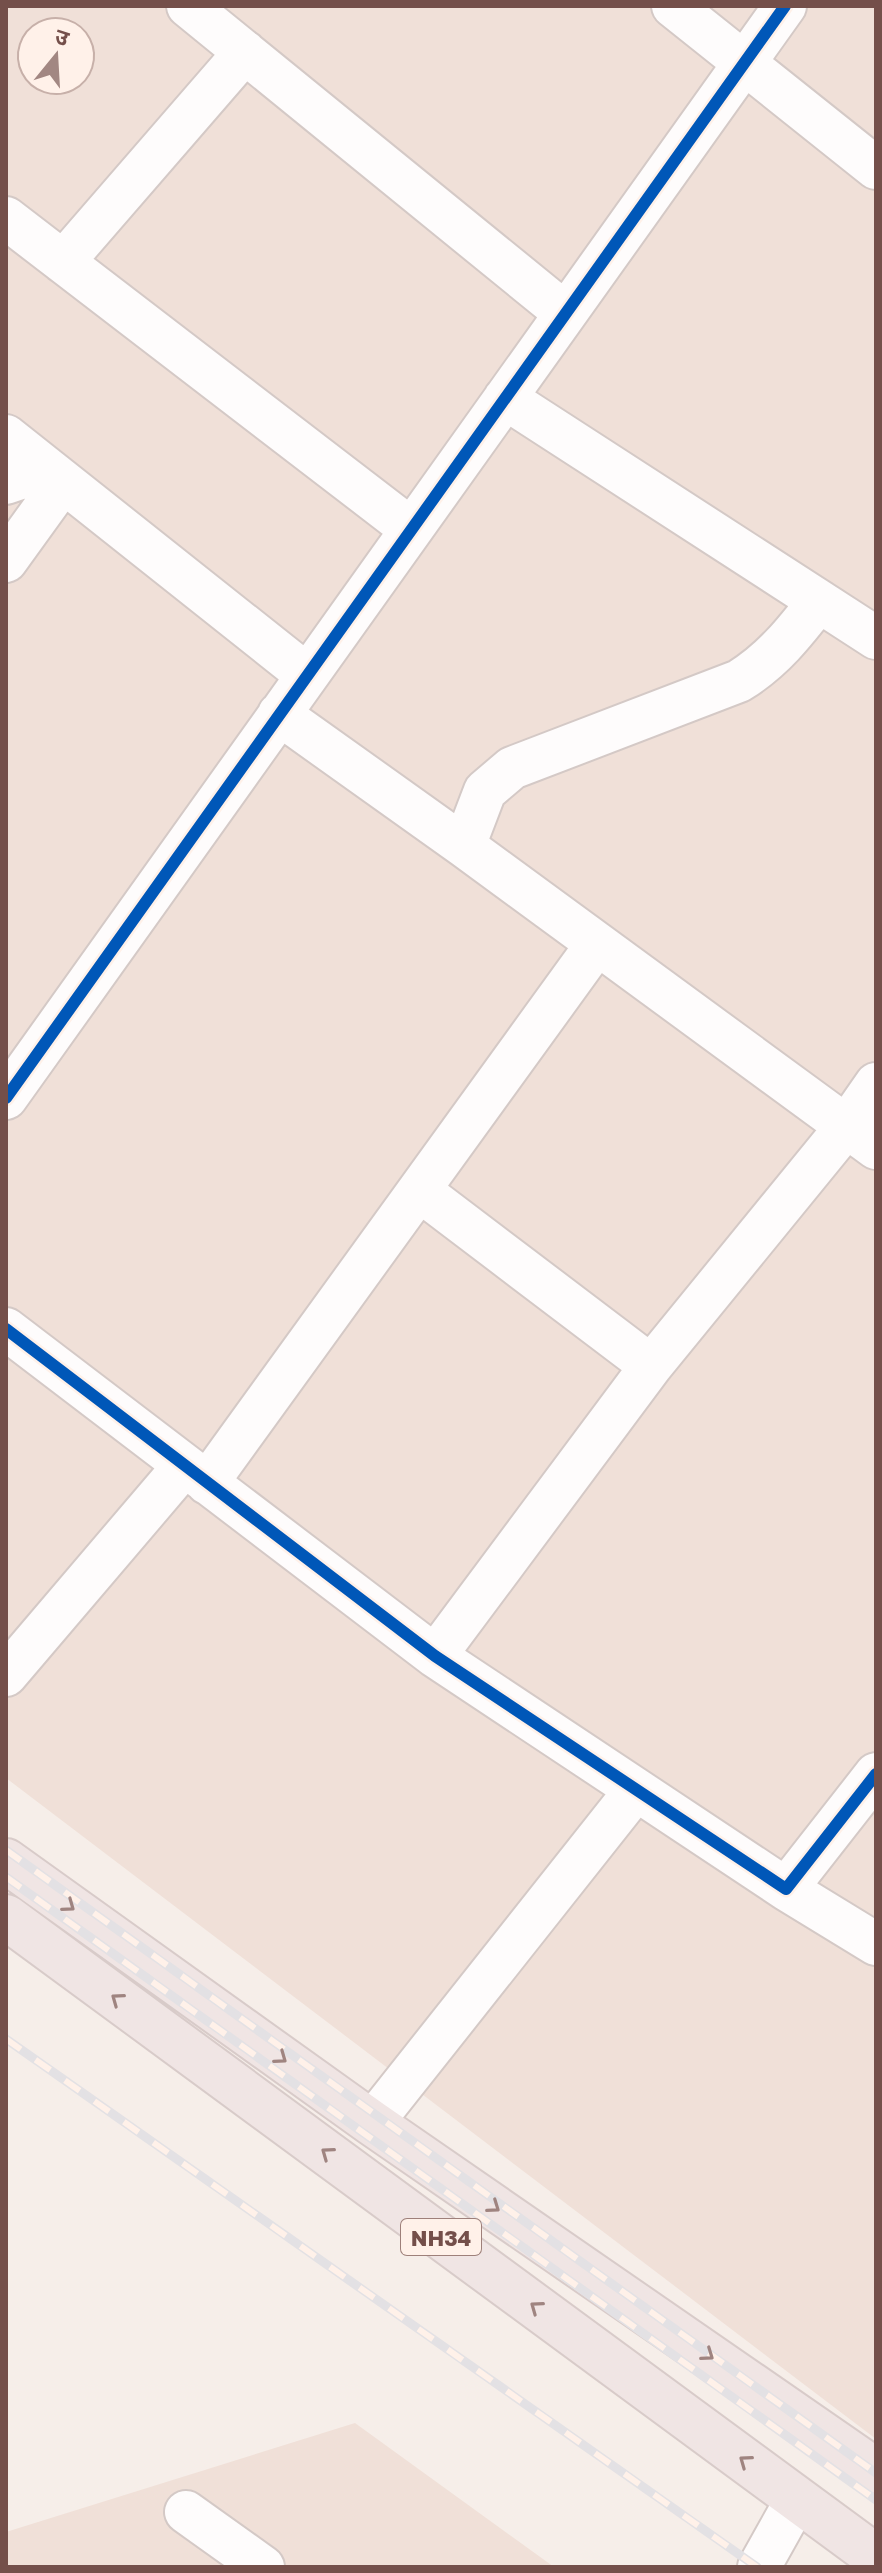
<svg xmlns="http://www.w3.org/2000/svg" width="882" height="2573" viewBox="0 0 882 2573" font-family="'Golos Text','Noto Sans Devanagari',sans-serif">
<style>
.residential{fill:#f0e0d8;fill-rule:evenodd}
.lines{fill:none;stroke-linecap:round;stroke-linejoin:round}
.minor-casing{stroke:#d4c9c6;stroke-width:46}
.highway-casing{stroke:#d8cbc9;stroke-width:48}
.minor{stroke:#fefcfc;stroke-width:42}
.highway{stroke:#f0e5e4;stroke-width:44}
.rail-casing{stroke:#e3e1e4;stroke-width:9}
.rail{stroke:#fff1e9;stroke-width:6;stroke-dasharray:18;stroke-linecap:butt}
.cycleway-casing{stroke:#fff1e9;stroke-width:17}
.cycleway{stroke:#0057b8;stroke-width:12}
.oneway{stroke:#9f8480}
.labels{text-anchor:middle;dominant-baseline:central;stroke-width:6;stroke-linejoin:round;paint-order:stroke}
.shield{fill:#fff1e9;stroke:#9e807a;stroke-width:2}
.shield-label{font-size:22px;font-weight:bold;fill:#744f4a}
</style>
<rect width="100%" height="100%" fill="#f6eee9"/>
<path class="residential" d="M 6,6 L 876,6 L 876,2439 L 6,1778 ZM 32,32 L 80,32 L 80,80 L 32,80 Z
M 355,2423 L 554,2567 L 6,2567 L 6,2532 Z"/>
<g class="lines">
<defs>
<path id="minor" d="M 188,6 L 565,313
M 673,6 L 876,168
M 6,218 L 411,529
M 63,262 L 245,52
M 505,398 L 876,638
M 6,436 L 307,675
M 6,483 L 47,469
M 6,561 L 63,482
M 279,714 L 464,846 L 876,1148
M 464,846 L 485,791 L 512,768 L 739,681 C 773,660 795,632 819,601
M 6,1098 L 785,6
M 419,1190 L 651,1366
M 6,1329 L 435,1656 L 786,1889 L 876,1774
M 207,1483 L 597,944
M 435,1656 L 651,1366 L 846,1127 L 876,1084
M 6,1675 L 184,1466
M 786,1889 L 876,1944
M 372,2123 L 635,1791
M 186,2512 L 263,2567
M 759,2567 L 797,2499"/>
<path id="highway" d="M 6,1861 L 372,2123 L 876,2471
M 6,1917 L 876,2557"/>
</defs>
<use href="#minor" class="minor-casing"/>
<use href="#highway" class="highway-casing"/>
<use href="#minor" class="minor"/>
<use href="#highway" class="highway"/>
<defs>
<path id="rail" d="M 6,1850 L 876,2473
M 6,1877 L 876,2500
M 6,2039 L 757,2567"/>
</defs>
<use href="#rail" class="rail-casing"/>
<use href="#rail" class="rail"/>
<defs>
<path id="cycleway" d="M 6,1098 L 785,6
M 6,1329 L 435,1656 L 786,1889 L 876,1774"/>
</defs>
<use href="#cycleway" class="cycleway-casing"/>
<use href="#cycleway" class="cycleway"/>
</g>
<defs><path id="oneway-chevron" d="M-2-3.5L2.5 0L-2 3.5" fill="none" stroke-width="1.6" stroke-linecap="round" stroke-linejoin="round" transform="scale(2)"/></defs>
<g class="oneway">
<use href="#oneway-chevron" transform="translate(69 1906) rotate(36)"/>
<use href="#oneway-chevron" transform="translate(117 1999) rotate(-144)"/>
<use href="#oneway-chevron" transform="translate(281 2058) rotate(36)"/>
<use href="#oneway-chevron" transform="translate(327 2153) rotate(-144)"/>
<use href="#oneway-chevron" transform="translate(494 2207) rotate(35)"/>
<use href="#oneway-chevron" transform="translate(536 2307) rotate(-144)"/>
<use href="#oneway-chevron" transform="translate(708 2355) rotate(35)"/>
<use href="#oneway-chevron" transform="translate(745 2461) rotate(-144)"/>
</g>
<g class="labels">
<rect class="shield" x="401" y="2219" width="80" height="36" rx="6"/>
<g class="shield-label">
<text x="441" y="2237">NH34</text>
</g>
</g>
<rect width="882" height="2573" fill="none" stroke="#744f4a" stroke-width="16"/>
<g transform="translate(56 56) rotate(18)"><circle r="38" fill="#fff1e9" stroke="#c7b0a9" stroke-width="2"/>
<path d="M0-6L14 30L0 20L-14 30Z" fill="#a28782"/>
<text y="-12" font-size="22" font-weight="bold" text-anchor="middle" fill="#744f4a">उ</text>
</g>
</svg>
